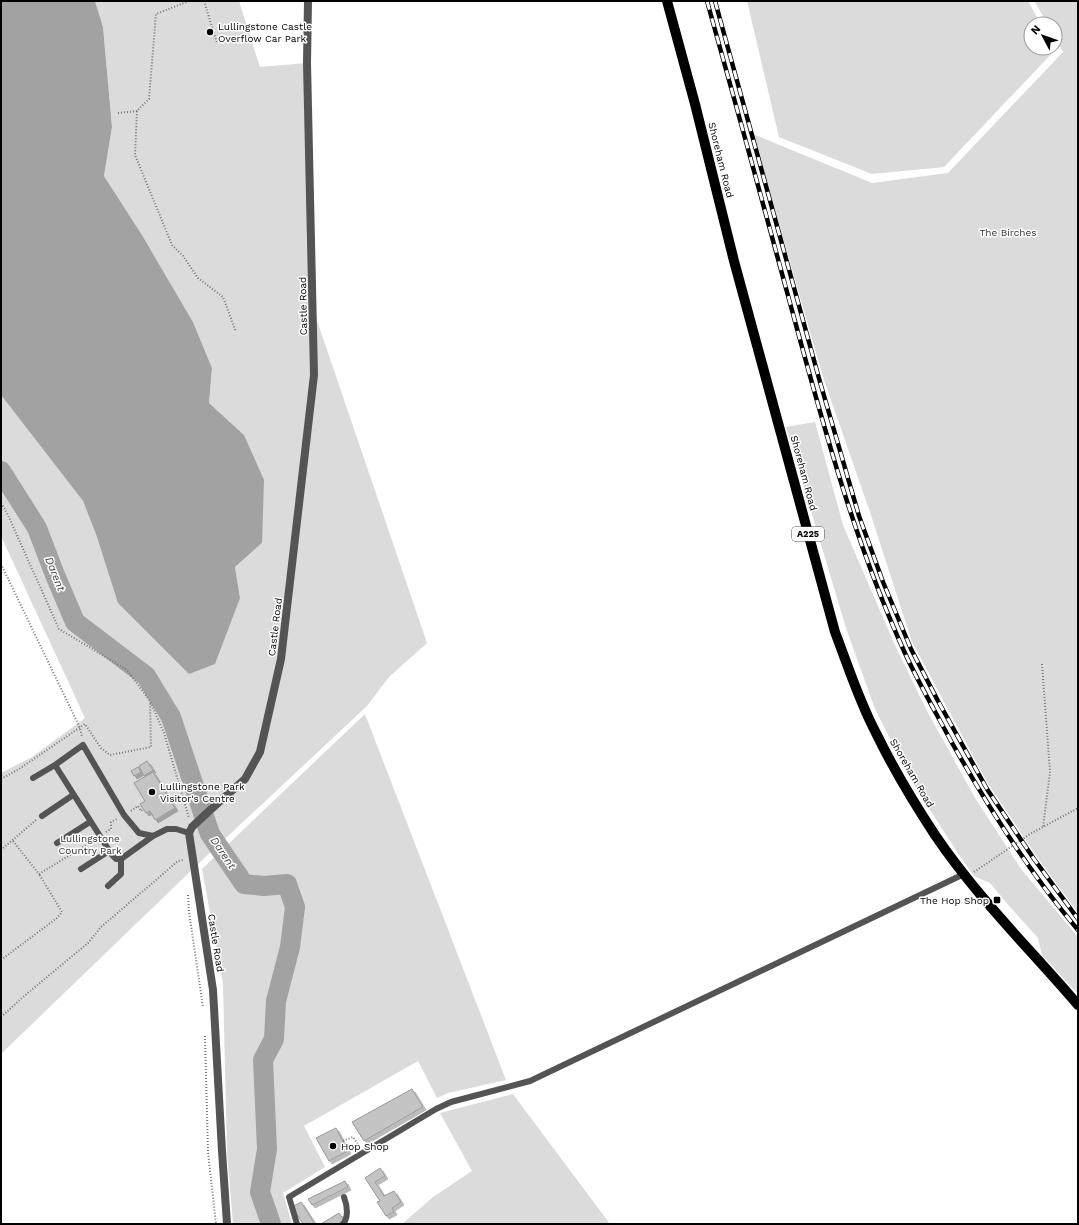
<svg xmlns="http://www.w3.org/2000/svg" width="1079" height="1225" viewBox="0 0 1079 1225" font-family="'Work Sans',sans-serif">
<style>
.green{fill:#dbdbdb}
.water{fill:#a2a2a2}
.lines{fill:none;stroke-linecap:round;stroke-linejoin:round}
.river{stroke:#a2a2a2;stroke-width:20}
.building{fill:#c4c4c4;stroke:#989898;filter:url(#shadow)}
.path{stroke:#767676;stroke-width:2;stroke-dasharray:1 2;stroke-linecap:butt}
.service{stroke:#545454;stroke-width:6}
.minor{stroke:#545454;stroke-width:8}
.primary{stroke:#000;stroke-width:10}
.rail-casing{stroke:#000;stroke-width:4.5}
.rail{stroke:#fff;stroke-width:3;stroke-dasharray:9;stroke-linecap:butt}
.poi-dot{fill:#000;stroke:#fff;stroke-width:1.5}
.labels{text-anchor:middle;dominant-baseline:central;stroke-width:3;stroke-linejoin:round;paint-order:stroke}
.shield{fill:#fff;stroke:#4c4c4c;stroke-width:1}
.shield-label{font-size:9px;font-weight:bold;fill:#000}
.poi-label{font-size:10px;fill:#000;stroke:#fff;text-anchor:start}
.street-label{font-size:10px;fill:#000;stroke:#fff}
.park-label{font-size:10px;fill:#323232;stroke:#fff}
.water-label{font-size:11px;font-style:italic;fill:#434343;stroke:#fff}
</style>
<defs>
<filter id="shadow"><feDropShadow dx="3" dy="3" stdDeviation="0" flood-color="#0004"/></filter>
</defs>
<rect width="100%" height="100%" fill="#fff"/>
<path class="green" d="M 95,1 L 239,1 L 260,67 L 306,63 L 311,303 L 427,643 L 389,677 L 367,706 L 197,865 L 1,1054 L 1,773 L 32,757 L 85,718 L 1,536 L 1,395 L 83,501 L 97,537 L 240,598 L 235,567 L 262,543 L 244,435 L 209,403 L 212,368 L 193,322 L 142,235 L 104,176 L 112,127 L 103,27 Z
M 747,1 L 1028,1 L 1041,24 L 1031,24 L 1031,48 L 1055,47 L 1056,49 L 944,167 L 872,174 L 779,137 Z
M 1034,1 L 1078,1 L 1078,913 L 1037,857 L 987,782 L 912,642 L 870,512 L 823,377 L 753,134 L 872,183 L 948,173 L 1063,52 L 1055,37 L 1055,24 L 1048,24 Z
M 815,422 L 843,525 L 894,643 L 925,707 L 975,798 L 1021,869 L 1078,937 L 1078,994 L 1042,955 L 1038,938 L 1004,900 L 990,883 L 974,876 L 959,855 L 912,782 L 875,709 L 846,628 L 786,427 Z
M 365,714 L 506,1080 L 448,1093 L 437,1098 L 418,1061 L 304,1126 L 325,1167 L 283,1193 L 292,1224 L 233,1224 L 227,1153 L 223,984 L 202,869 Z
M 513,1094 L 610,1224 L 402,1224 L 433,1197 L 472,1171 L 440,1113 Z"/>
<path class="water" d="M 1,1 L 95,1 L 103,27 L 112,127 L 104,176 L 142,235 L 193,322 L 212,368 L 209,403 L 244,435 L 264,480 L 262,543 L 235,567 L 240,598 L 215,664 L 189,674 L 118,603 L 97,537 L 83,501 L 1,395 Z"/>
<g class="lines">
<path class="river" d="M 1,471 L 37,528 L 55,575 L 75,622 L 146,676 L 171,717 L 210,834 L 244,884 L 264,886 L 287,884 L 295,907 L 290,947 L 276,1001 L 274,1039 L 263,1060 L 267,1149 L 260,1192 L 271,1224"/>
</g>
<path class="building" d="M 147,761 L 153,770 L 144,776 L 139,766 Z
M 138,767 L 141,772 L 134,776 L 131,771 Z
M 153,772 L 175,808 L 155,820 L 150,811 L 146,813 L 140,804 L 145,801 L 134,783 Z
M 412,1089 L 423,1107 L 364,1141 L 352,1122 Z
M 336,1128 L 348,1151 L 329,1161 L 316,1138 Z
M 380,1168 L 385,1176 L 375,1182 L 384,1196 L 394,1191 L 401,1202 L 392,1208 L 394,1212 L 386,1216 L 377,1202 L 380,1201 L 365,1178 Z
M 345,1181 L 348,1187 L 312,1205 L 308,1199 Z
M 301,1202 L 315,1224 L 303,1224 L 292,1207 Z
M 339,1213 L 344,1220 L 338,1224 L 321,1224 Z"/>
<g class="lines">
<path class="path" d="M 189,1 L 156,14 L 149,99 L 137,111 L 135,155 L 172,245 L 183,256 L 198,278 L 223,297 L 236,332
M 204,1 L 217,43
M 118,113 L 137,111
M 1,503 L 7,513 L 59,629 L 127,670 L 150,701 L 164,733 L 189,818
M 1,564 L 80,728 L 82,737
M 1042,664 L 1050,772 L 1043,827
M 1,779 L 19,769 L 85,724 L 101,748 L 110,755 L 151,747 L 150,702
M 131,811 L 138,806 L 141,811 L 143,809
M 106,832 L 111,829 L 111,822 L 117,819
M 13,841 L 39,874 L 93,841
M 1,850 L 36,820
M 974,872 L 1030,834 L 1078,808
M 188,895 L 189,912 L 203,1007
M 1,960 L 57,918 L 62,912 L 39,874
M 1,1017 L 23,997 L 88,943 L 101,927 L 156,880 L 178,861 L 183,860
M 205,1036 L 208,1152 L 216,1224
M 343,1141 L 353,1137 L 359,1146"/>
<path class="service" d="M 55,765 L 112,855 L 116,859 L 121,859 L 153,836
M 33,778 L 55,765 L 83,745 L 124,815 L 139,833 L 153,836 L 167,829 L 176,829 L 189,833
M 42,816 L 73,795
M 57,843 L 90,822
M 81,869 L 109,851
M 108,886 L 121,874 L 121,859
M 297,1224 L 289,1197 L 436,1109 L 451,1102 L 530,1081 L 964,874
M 343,1224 C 349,1217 347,1205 344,1197"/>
<path class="minor" d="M 227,1224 L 222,1151 L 213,990 L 189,833 L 192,827 L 208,812 L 245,779 L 260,752 L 281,659 L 314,375 L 307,63 L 308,1"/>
<path class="primary" d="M 667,1 L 695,104 L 734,261 L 835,632 C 848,666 859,701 876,733 C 893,768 914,803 935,835 C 977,897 1030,949 1078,1005"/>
<defs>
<path id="rail" d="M 707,1 C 736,105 765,210 793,314 C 824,428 855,543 904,651 C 918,682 935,711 951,741 C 988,807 1029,872 1078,930
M 715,1 L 820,382 L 859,516 L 883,582 L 911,649 L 938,701 L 987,789 L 1034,859 L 1078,919"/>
</defs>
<use href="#rail" class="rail-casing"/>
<use href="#rail" class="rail"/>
</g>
<g class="poi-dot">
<circle cx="210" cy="32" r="4"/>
<circle cx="152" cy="792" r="4"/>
<rect x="993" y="896" width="8" height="8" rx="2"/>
<circle cx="333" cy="1146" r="4"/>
</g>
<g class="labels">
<rect class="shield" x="792" y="527" width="32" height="14" rx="3"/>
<g class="shield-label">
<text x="808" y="534">A225</text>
</g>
<g class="poi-label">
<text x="218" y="26">Lullingstone Castle<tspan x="218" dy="12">Overflow Car Park</tspan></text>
<text x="160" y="786">Lullingstone Park<tspan x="160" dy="12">Visitor's Centre</tspan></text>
<text x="989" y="900" text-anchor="end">The Hop Shop</text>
<text x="341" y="1146">Hop Shop</text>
</g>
<g class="street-label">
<text transform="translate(721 160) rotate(76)">Shoreham Road</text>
<text transform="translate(303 306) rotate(-91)">Castle Road</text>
<text transform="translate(804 473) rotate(75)">Shoreham Road</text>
<text transform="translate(275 627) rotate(-83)">Castle Road</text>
<text transform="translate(912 773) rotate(60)">Shoreham Road</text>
<text transform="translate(216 943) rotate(81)">Castle Road</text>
</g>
<g class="park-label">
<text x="1008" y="232">The Birches</text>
<text x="90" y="838">Lullingstone<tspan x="90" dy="12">Country Park</tspan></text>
</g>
<g class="water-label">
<text transform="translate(55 574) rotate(68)">Darent</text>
<text transform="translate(223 853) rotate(56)">Darent</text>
</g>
</g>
<rect width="1079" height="1225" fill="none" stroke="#000000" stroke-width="4"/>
<g transform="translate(1043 36) rotate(311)"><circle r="19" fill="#ffffff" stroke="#999999"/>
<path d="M0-3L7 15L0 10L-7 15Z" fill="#000000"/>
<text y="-6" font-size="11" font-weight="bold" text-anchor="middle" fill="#000000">N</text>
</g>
</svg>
